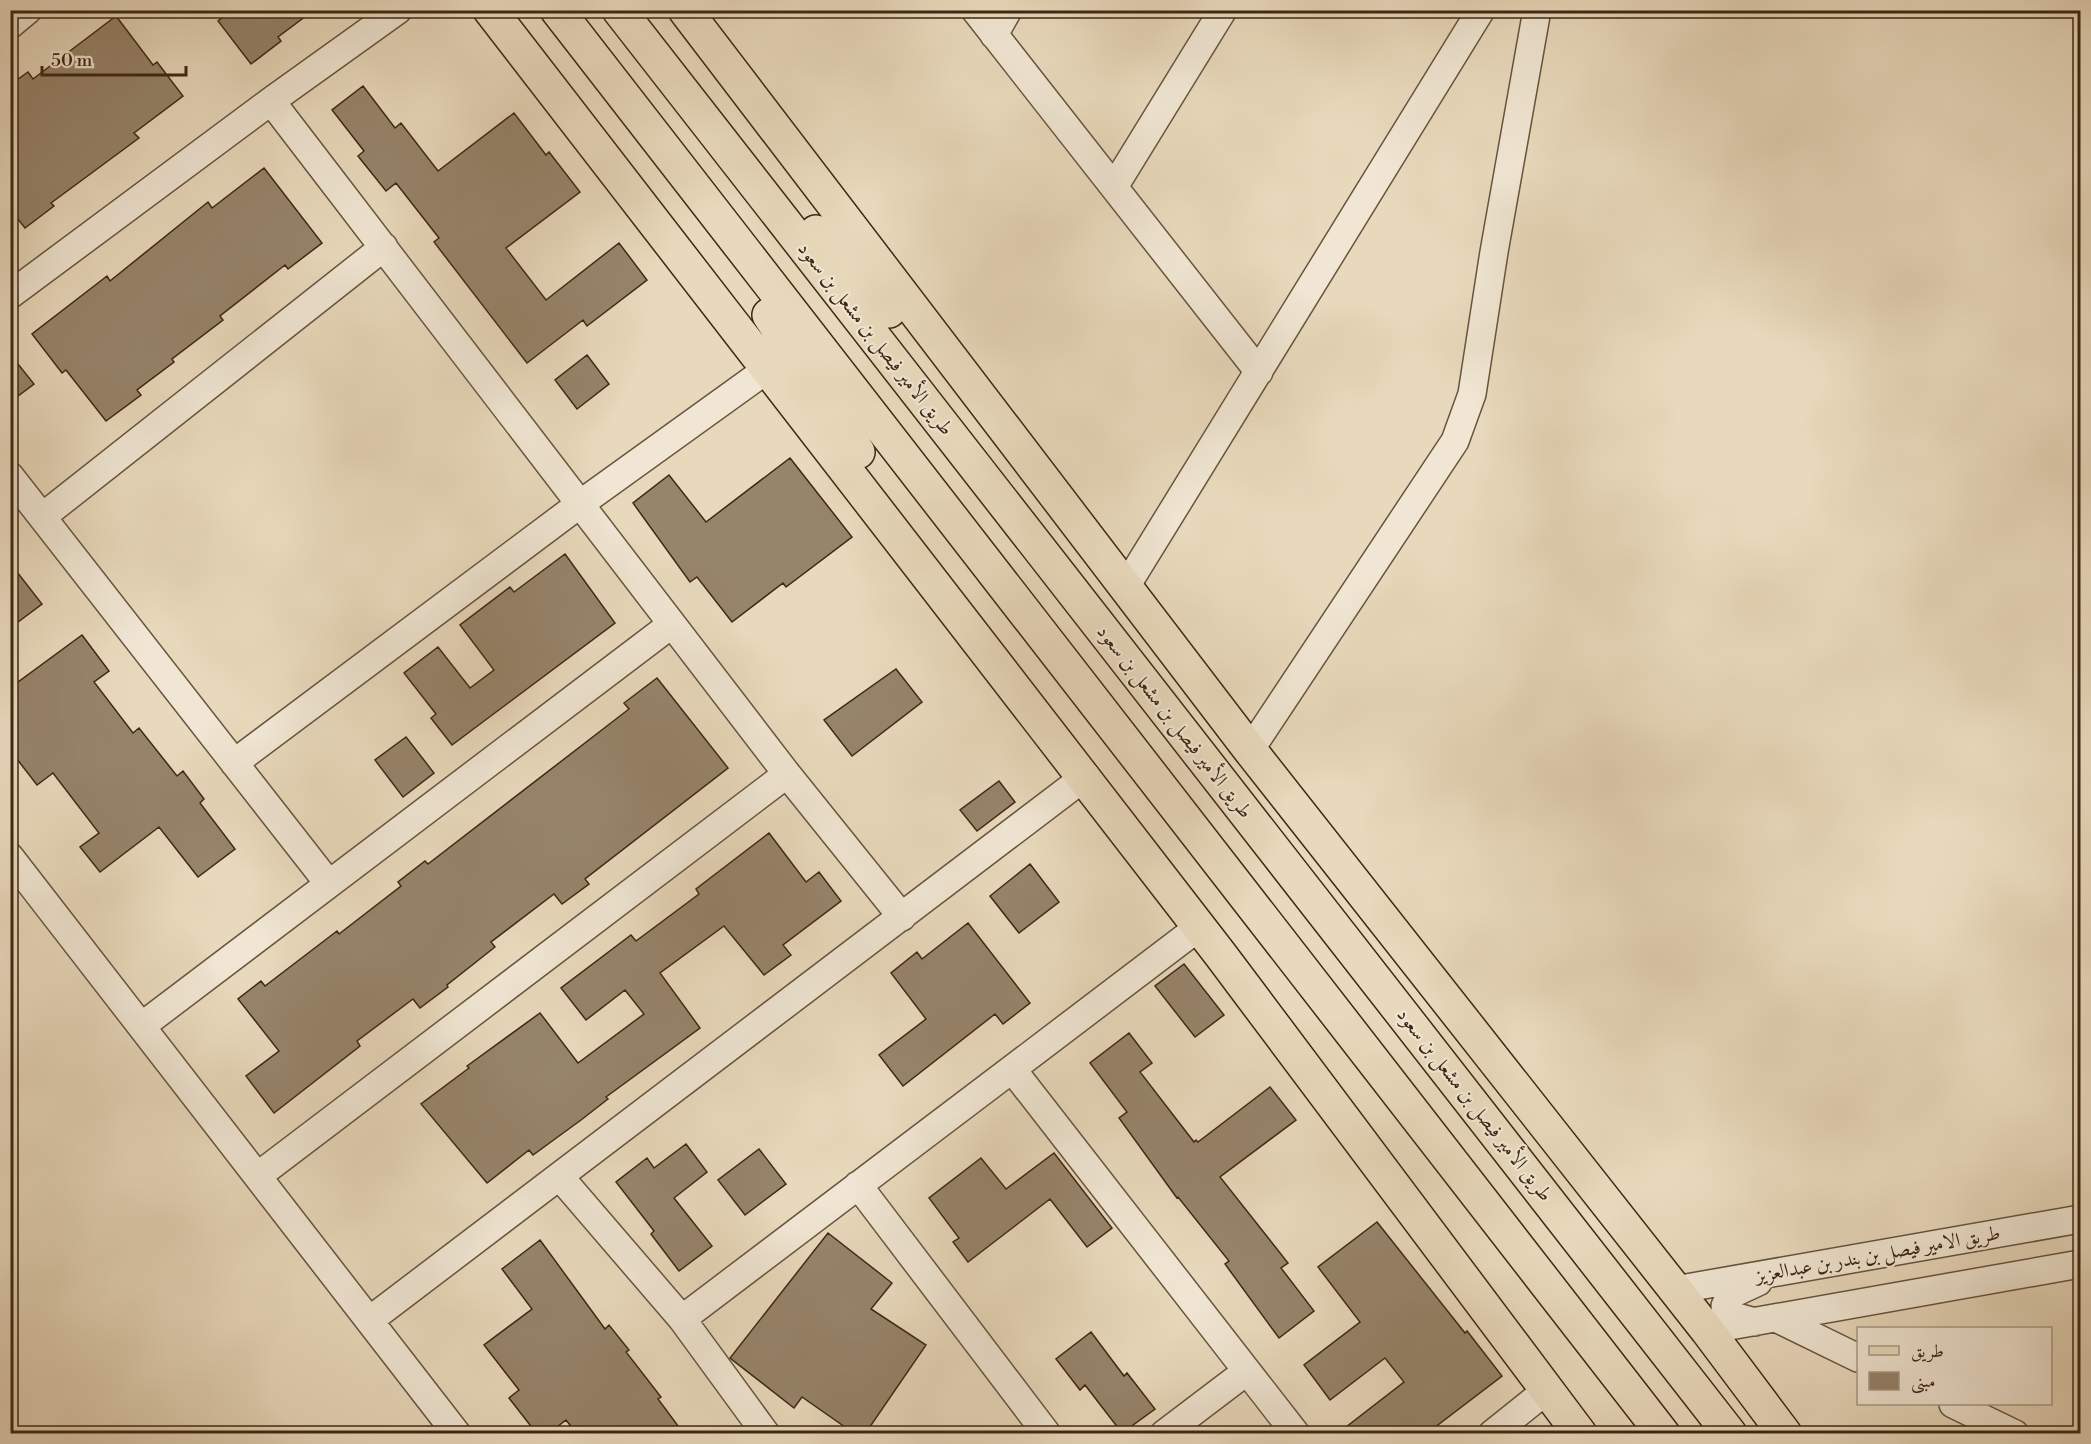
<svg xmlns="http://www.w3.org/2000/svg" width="2091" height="1444" viewBox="0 0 2091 1444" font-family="'Libre Bodoni',Amiri,serif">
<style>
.building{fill:#96846b;stroke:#3e2714;stroke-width:1.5}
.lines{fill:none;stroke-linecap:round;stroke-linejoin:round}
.minor-casing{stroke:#68543e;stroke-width:30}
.major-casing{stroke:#3e2714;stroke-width:36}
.minor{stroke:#f0e6d3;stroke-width:27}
.major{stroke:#e8d9bc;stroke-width:33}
.labels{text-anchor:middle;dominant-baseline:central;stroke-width:4.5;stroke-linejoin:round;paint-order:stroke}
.street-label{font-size:20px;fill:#3e2714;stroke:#f0e6d3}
</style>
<rect width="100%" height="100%" fill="#e8d9bc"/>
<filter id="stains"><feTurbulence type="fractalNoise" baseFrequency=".00333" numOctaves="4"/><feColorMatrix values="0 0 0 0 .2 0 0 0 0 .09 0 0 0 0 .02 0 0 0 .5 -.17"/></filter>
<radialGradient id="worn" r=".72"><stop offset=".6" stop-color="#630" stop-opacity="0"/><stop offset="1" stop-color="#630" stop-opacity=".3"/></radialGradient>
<path class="building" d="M 233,10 L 314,10 L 278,37 L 281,41 L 251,64 L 218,21 Z
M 116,16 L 153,65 L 157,62 L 183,96 L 134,133 L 139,138 L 51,203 L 54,206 L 25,228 L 10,209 L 10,85 L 28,72 L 33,79 Z
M 363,86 L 395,128 L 401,123 L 438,171 L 514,113 L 546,155 L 549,152 L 580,192 L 506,248 L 546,300 L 619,243 L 647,280 L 587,326 L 583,320 L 527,363 L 434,242 L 439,238 L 396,183 L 386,191 L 358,156 L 364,151 L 332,110 Z
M 264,168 L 322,243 L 288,269 L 285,265 L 220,316 L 223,320 L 172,359 L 174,362 L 137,390 L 141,395 L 106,421 L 66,370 L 62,373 L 32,334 L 107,276 L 110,281 L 208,202 L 212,208 Z
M 10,354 L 34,384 L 10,402 Z
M 587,355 L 609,384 L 577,409 L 555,380 Z
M 790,458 L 852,537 L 786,587 L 783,583 L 732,622 L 697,577 L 690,582 L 633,503 L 669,475 L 706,522 Z
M 565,554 L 615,623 L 452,745 L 431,718 L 436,714 L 404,673 L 438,647 L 470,688 L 494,670 L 460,625 L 510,587 L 514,592 Z
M 10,563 L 42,604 L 10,628 Z
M 82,635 L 109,671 L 94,682 L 133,733 L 139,728 L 177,776 L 183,771 L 204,799 L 200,803 L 235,849 L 198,877 L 159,827 L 100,872 L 80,847 L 99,833 L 53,773 L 37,785 L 10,750 L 10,688 Z
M 896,669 L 922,702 L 852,756 L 824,720 Z
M 657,678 L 728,768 L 585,879 L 589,884 L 562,904 L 554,894 L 491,942 L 495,947 L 447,985 L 448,987 L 420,1008 L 413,999 L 357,1041 L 360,1046 L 274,1113 L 246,1076 L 279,1051 L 238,999 L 261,981 L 265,986 L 337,931 L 339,934 L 401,886 L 398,882 L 425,861 L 428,864 L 629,709 L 624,703 Z
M 406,737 L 434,773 L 403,797 L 375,760 Z
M 999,781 L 1015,802 L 977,831 L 960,810 Z
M 769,833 L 806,882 L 819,872 L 841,901 L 783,945 L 791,955 L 764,975 L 724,926 L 660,973 L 700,1028 L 606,1097 L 608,1099 L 581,1120 L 533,1155 L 529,1150 L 487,1183 L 421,1104 L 469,1068 L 467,1066 L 540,1013 L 578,1063 L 644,1014 L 625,990 L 586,1020 L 561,988 L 631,935 L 636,941 L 699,894 L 696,889 Z
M 1030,864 L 1059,902 L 1019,933 L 990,896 Z
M 968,923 L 1030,1003 L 1003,1024 L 995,1014 L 903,1086 L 879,1055 L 926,1019 L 891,973 L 917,952 L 922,959 Z
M 1184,964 L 1224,1015 L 1195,1037 L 1155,986 Z
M 1129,1033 L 1152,1063 L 1140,1072 L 1194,1142 L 1196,1140 L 1198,1142 L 1270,1087 L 1296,1120 L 1220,1177 L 1288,1263 L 1281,1268 L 1314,1311 L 1279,1338 L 1225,1264 L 1229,1261 L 1178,1197 L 1177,1198 L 1119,1118 L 1127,1112 L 1090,1063 Z
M 686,1144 L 707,1172 L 674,1198 L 712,1246 L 679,1271 L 651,1234 L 654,1231 L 616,1182 L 647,1158 L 654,1168 Z
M 759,1149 L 786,1184 L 745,1215 L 718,1180 Z
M 1054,1153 L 1112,1228 L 1087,1247 L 1050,1199 L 968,1262 L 953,1242 L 959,1238 L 929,1198 L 981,1158 L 1006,1189 Z
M 1377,1222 L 1465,1333 L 1467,1331 L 1502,1376 L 1426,1434 L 1337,1434 L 1404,1382 L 1385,1358 L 1330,1400 L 1304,1365 L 1360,1322 L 1318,1267 Z
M 828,1233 L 892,1283 L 871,1309 L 926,1345 L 865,1434 L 855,1434 L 802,1397 L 794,1408 L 730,1358 Z
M 540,1240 L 605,1329 L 609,1325 L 629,1350 L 626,1352 L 661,1397 L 658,1399 L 684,1434 L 577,1434 L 566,1420 L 548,1434 L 537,1434 L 509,1398 L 519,1390 L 484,1345 L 532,1309 L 502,1269 Z
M 1091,1332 L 1124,1376 L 1127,1373 L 1155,1409 L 1122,1433 L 1085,1385 L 1080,1390 L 1056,1359 Z"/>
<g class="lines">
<defs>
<path id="minor" d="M 398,10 L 271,101 L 787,774
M 975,10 L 1259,372
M 10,25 L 28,10
M 994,35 L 1008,10
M 1114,187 L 1223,10
M 10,295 L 271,101
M 10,476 L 329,884
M 42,517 L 384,247
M 1125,588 L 1481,10
M 1250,750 L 1455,441 L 1472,394 L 1494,252 L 1537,10
M 234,763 L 580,504 L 769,368
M 10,857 L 457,1434
M 1199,927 L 1012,1069 L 1296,1434
M 143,1025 L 672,624
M 259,1175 L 787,774 L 902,917
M 560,1177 L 682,1319 L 1012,1069
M 858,1185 L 1047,1434
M 1675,1290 L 2080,1219
M 1776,1318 L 1858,1358
M 682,1319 L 766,1434
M 370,1320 L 1086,776
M 1755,1322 L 1726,1314 L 1725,1306 L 1730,1295 L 1758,1282
M 1707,1330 L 2080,1264
M 1953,1404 L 2015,1434
M 1164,1434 L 1247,1371
M 1492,1434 L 1547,1390"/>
<path id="major" d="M 490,10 L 1220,954 L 1580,1434
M 557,10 L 1663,1434
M 619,10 L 1730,1434
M 685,10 L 1250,750 L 1707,1330 L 1785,1434
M 816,232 L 889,311
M 769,315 L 858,452"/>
</defs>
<use href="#minor" class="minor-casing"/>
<use href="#major" class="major-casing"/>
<use href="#minor" class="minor"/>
<use href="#major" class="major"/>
</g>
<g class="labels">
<g class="street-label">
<text transform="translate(875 339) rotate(52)">طريق الأمير فيصل بن مشعل بن سعود</text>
<text transform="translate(1174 722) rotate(52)">طريق الأمير فيصل بن مشعل بن سعود</text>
<text transform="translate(1474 1105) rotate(52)">طريق الأمير فيصل بن مشعل بن سعود</text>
<text transform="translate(1878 1255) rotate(-10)">طريق الامير فيصل بن بندر بن عبدالعزيز</text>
</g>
</g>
<rect width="2091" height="1444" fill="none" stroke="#e8d9bc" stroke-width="36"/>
<rect x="12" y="12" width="2067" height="1420" fill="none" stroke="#3e2714" stroke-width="3"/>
<rect x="18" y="18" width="2055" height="1408" fill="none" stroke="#3e2714" stroke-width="1.5"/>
<rect x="1857" y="1327" width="195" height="78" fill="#f0e6d3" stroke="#a99a87" stroke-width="1.5"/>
<rect x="1869" y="1346" width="30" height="9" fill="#e8d9bc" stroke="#a99a87" stroke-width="1.5"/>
<text x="1911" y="1357" font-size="18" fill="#3e2714">طريق</text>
<rect x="1869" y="1372" width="30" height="18" fill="#96846b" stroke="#a99a87" stroke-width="1.5"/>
<text x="1911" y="1387" font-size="18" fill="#3e2714">مبنى</text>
<path d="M42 66v9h144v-9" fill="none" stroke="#3e2714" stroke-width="3"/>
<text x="51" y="66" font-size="18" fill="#3e2714" stroke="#f0e6d3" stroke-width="4.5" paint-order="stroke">50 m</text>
<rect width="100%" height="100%" filter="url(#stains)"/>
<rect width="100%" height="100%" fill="url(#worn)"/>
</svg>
